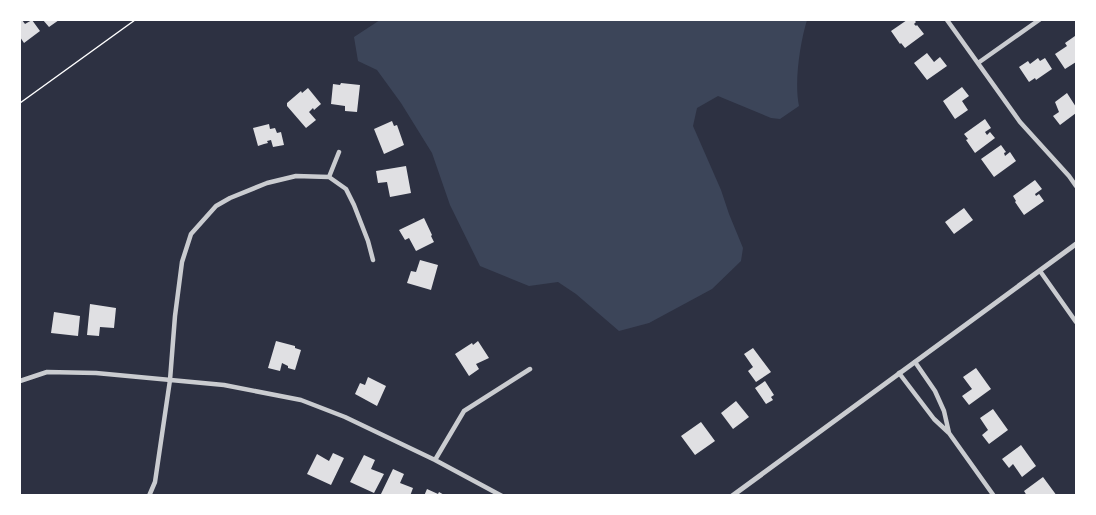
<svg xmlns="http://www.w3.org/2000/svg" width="1096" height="515" viewBox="0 0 1096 515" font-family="Figtree,sans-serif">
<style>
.green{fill:#3c4559}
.building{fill:#e0e0e3}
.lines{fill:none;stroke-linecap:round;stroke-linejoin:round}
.path{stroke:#fff;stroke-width:1.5}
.minor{stroke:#caccd0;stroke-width:4.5}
.tertiary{stroke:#caccd0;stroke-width:5}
</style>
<rect width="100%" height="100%" fill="#2d3142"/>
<path class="green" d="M 380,20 L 807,20 C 800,43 794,82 799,106 L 780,119 L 771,118 L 718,96 L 697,108 L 693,126 L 721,190 L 729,214 L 743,248 L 741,261 L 712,289 L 649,323 L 619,331 L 576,294 L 558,282 L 529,286 L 480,266 L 450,205 L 432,153 L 401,103 L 377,70 L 358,61 L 354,37 Z"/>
<path class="building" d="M 22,20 L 25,24 L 32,20 L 40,31 L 24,43 L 20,37 L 20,22 Z
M 43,20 L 59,20 L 49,27 Z
M 907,20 L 914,20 L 916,22 L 914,24 L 916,26 L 917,25 L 924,34 L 905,48 L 901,43 L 900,44 L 891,31 Z
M 1075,36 L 1076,38 L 1076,62 L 1065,69 L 1055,54 L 1067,46 L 1065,43 Z
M 927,53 L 934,62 L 940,57 L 947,66 L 927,80 L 914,63 Z
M 1038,58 L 1040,61 L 1045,58 L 1052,69 L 1036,80 L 1035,78 L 1029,82 L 1019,67 L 1028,61 L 1030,64 Z
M 341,83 L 360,85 L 357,112 L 345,111 L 345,106 L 331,104 L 333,84 L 340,85 Z
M 962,87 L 969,96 L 962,101 L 968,110 L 955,119 L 943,101 Z
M 308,88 L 321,104 L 314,110 L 313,108 L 309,112 L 316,120 L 306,128 L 287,106 L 287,103 L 301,91 L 302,93 Z
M 1067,93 L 1076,107 L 1076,113 L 1060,125 L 1053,116 L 1059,112 L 1055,102 Z
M 985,119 L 991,128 L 985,132 L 987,135 L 990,132 L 995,138 L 975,153 L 966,140 L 968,139 L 964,134 Z
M 392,121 L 394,126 L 397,125 L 404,145 L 384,154 L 374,129 Z
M 269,124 L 270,129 L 275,128 L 277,133 L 281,132 L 284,145 L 273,147 L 271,140 L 267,141 L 268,143 L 264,144 L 258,146 L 253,128 Z
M 1001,145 L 1006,152 L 1004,153 L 1005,156 L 1010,152 L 1016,161 L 994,177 L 981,159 Z
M 406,166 L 411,193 L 390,197 L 387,182 L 378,183 L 376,171 Z
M 1035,180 L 1042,189 L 1035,194 L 1036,196 L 1039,194 L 1044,201 L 1024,215 L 1015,202 L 1016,201 L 1013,196 Z
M 964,208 L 973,220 L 954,234 L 945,222 Z
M 424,218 L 432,235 L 431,236 L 434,242 L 416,251 L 409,238 L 405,240 L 399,230 Z
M 420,260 L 438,265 L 431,290 L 407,283 L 411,271 L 416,272 Z
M 90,304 L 116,308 L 114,328 L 100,327 L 99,336 L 87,335 Z
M 54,312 L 80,316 L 78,336 L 51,333 Z
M 276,341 L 295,346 L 295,348 L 301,350 L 295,370 L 288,368 L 288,366 L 282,363 L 280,371 L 268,368 Z
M 478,341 L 489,358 L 476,364 L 479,369 L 469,376 L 455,354 L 472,343 L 473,345 Z
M 753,348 L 771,372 L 756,382 L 748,371 L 753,367 L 744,354 Z
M 976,368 L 991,389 L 969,405 L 962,396 L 972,389 L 963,377 Z
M 368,377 L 386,386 L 377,406 L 355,394 L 360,383 L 365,385 Z
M 765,381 L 774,395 L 771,397 L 773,400 L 766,404 L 755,388 Z
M 736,401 L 749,417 L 733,429 L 721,413 Z
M 993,409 L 1008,430 L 989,444 L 982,435 L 988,430 L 980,418 Z
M 701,422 L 715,441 L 695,455 L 681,436 Z
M 1021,445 L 1036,466 L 1022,477 L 1013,464 L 1009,468 L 1002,459 Z
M 333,453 L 344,458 L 331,485 L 307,474 L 317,454 L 329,461 Z
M 364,455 L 375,460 L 371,469 L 384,474 L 374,493 L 350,482 Z
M 393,469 L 404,474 L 400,483 L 413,488 L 410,496 L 380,496 Z
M 1043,477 L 1057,496 L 1027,496 L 1024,491 Z
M 427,489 L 438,494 L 439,492 L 446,496 L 424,496 Z"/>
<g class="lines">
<path class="path" d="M 20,103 L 135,20"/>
<path class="minor" d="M 947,20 L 1020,122 L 1069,176 L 1076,186
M 978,63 L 1039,20
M 329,177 L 339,152
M 1040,271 L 1076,322
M 915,362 L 935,391 L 944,411 L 949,433
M 899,373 L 934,419 L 949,433 L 994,496
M 20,381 L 47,372 L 96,373 L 224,385 L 301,400 L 345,417 L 435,460 L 502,496
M 435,460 L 464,411 L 530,369
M 149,496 L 155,482 L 170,380 L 175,316 L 182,262 L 191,234 L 216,206 L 230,198 L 267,183 L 296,176 L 329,177 L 346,189 L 354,205 L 368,241 L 373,260"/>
<path class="tertiary" d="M 732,496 L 1076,244"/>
</g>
<rect width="1096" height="515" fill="none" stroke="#ffffff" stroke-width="42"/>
</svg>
